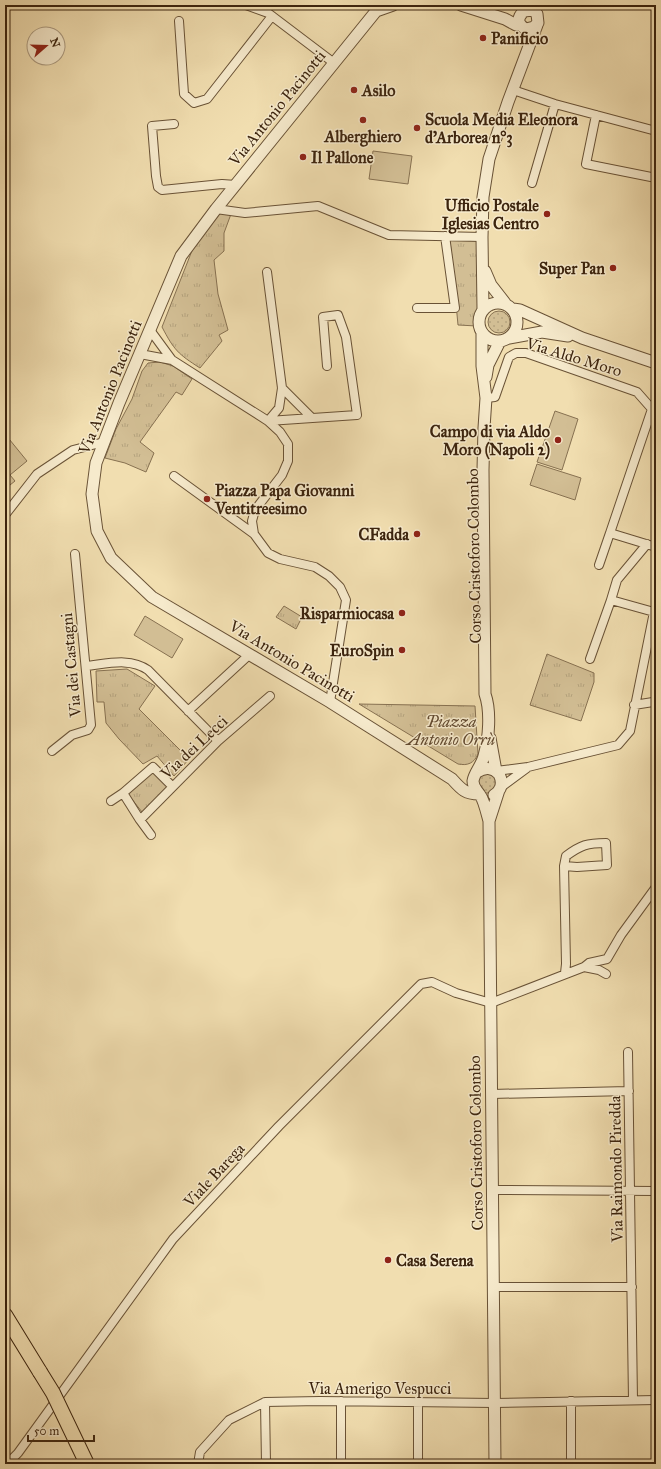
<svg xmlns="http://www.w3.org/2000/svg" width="661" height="1469" viewBox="0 0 661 1469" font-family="'IM FELL Great Primer',serif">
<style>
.grass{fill:url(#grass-dots);stroke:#877151}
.park{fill:url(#park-tufts);stroke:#877151}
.garden{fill:#d2be94;stroke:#877151}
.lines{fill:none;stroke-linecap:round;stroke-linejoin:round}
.minor-casing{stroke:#695236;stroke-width:10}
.tertiary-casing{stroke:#695236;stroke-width:13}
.trunk-casing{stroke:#3c240e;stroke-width:16}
.minor{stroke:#f6eacc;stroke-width:8}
.tertiary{stroke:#f6eacc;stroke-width:11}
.trunk{stroke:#f1deb0;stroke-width:14}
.trunk-bridge-casing{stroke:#3c240e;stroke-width:16;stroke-linecap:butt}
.trunk-bridge{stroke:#f1deb0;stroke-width:14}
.poi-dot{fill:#8f2418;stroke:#f6eacc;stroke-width:1.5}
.labels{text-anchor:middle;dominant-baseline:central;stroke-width:3;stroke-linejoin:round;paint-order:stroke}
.poi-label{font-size:16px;font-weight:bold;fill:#3c240e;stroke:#f6eacc;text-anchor:start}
.street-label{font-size:16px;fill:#3c240e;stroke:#f6eacc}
.park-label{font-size:16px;font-style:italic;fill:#624a30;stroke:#f6eacc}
</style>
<defs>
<pattern id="grass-dots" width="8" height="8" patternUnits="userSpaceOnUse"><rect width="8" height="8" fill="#d2be94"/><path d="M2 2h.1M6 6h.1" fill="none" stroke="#b5a37e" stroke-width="1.8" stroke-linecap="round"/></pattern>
<pattern id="park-tufts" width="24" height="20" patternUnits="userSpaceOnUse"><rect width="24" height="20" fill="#d2be94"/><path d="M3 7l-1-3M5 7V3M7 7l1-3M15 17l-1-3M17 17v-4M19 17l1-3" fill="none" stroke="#b5a37e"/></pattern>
</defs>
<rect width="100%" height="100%" fill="#f1deb0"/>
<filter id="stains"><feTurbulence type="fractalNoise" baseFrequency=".005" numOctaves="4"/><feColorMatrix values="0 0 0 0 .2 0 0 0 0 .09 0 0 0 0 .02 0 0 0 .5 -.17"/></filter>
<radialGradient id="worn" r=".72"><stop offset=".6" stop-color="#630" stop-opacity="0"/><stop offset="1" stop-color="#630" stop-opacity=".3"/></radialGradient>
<path class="grass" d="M488 322a11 11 0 1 1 22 0a11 11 0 1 1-22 0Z
M 493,773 L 498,784 L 490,793 L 484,793 L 476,780 L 479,775 Z"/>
<path class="park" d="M 218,211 L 231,214 L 224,233 L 224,251 L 214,260 L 218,294 L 228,330 L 219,335 L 222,341 L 200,368 C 178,354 174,350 162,327 L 195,243 Z
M 450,240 L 480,240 L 482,309 L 479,315 L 477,326 L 458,325 Z
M 160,362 L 173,366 L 192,379 L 182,395 L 176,392 L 140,442 L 154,453 L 146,472 L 125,463 L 105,458 L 116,429 L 132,399 L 142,371 L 148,363 Z
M 284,606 L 302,617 L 296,629 L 276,617 Z
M 547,654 L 594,673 L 594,682 L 581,721 L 530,705 Z
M 127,669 L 155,686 L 139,709 L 189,759 L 174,776 L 157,756 L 143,764 L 119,739 L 106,723 L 104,702 L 97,702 L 96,671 Z
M 359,704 L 475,706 L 478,754 C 474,763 468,766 458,764 Z
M 154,771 L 168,787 L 142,812 L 127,793 Z"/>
<path class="garden" d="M 373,151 L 412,156 L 408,184 L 369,179 Z
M 555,411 L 578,419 L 562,470 L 537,462 Z
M 5,434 L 27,461 L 10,475 L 15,481 L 5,489 Z
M 537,464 L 581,478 L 575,500 L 530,485 Z
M 145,616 L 183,639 L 172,658 L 134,635 Z"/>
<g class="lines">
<defs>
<path id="minor" d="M 246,5 L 268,13 L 334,63
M 179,21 L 184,94 L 194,103 L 207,99 L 272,16
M 513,90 L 555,104 L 656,131
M 596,115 L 586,164 L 656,178
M 174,124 L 152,126 L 156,176 L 158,187 L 162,190 L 222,184 L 236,185
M 532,183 L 555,104
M 216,209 L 245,213 L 318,206 L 389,235 L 482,237
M 267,272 L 282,388 L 279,408 L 268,421
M 417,308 L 455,308 L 445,236
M 150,330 L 172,360
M 140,354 L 172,360 L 268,421 L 280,432 L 288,444 L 288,461 L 282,475 L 255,510 L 252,521 L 254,534
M 282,388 L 311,417
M 486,398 L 495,397 L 509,357 L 516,353 L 526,353 L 637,392 L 652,409 L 610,533 L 656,547
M 268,421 L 357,415 L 346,337 L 338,315 L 323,317 L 327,366
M 174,476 L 254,534 L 268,553 L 280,559 L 315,567 L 329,576 L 340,587 L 346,600 L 330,702
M 5,515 L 37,474 L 73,450 L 104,442
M 599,565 L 610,533
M 590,659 L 611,600
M 86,666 C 106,664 130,657 148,670 L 218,741
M 634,705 L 653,702 L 656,701
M 188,711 L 250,654
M 52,751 L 72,735 L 88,730 L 91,725 L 75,554
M 496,771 L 528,767 L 618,745 L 630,731 L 654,612 L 611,600 L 617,580 L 647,544
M 500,788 L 527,768
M 123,793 L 140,820 L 151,835
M 111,801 L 123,793 L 153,767 L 172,786
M 140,820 L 218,741 L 270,696
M 564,866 L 577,867 L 607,865 L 606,843 C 587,843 581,845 566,856 L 564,866 L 566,964 L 565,973
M 584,967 L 599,970 L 606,974
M 628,1052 L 633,1400
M 492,1094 L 629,1091
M 493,1190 L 656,1191
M 494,1287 L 632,1287
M 341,1401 L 341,1464
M 265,1402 L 266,1464
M 418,1402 L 418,1464
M 7,1464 L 18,1453 L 173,1239 L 279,1126 L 421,984 L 432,982 L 456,993 L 491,1003 L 584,967 L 589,963 L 607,959 L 621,935 L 656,887
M 198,1464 L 200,1452 L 229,1420 L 265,1402 L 320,1401 L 495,1403 L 656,1400
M 571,1464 L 571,1401"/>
<path id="tertiary" d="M 381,5 L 216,209 L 181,256 L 119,403 L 96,463 L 92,494 L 97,531 L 111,558 L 152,597 L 330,702 L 452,779 C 461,789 465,794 479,794
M 461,5 L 505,19 L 516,25 L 520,24
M 376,11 L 393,5
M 524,11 L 533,10 L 537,14 L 538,23 L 534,27 L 526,29 C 511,21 523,11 531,5
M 485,271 L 491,285 L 505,303
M479 322a19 19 0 1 1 38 0a19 19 0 1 1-38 0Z
M 483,309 L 482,237 L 483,197 L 489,159 L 508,102 L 537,25
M 513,309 L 520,310 L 582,338 L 656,363
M 482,332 L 482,366 L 486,398 L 484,428 L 483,470 L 485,694 C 491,711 489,738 484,756 C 482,765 474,773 473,781 C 473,788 477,790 480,795 C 484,800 487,814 489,821
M 509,338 L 542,332 L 568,336
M 486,377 L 488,365 L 500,341
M 490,738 L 496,771
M 477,772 C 485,767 492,767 499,774 C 503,782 502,790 494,795
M 495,1464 L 489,821 L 499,790"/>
<path id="trunk" d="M 5,1315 L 40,1372"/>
</defs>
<use href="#minor" class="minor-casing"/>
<use href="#tertiary" class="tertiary-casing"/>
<use href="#trunk" class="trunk-casing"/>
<use href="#minor" class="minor"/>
<use href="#tertiary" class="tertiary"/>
<use href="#trunk" class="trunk"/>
<defs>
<path id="trunk-bridge" d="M 40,1372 L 53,1393 L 87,1464"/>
</defs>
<use href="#trunk-bridge" class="trunk-bridge-casing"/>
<use href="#trunk-bridge" class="trunk-bridge"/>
</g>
<g class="poi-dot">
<circle cx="483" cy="38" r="4"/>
<circle cx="354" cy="90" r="4"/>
<circle cx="363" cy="120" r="4"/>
<circle cx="417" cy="128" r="4"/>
<circle cx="303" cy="157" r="4"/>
<circle cx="547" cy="214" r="4"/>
<circle cx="613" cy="268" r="4"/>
<circle cx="558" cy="440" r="4"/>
<circle cx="207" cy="499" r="4"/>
<circle cx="417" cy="534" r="4"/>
<circle cx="402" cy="613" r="4"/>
<circle cx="402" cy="650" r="4"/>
<circle cx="388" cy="1260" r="4"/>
</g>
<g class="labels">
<g class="poi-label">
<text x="491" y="38">Panificio</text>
<text x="362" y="90">Asilo</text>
<text x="425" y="119">Scuola Media Eleonora<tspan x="425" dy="18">d'Arborea n°3</tspan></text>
<text x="363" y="136" text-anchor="middle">Alberghiero</text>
<text x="311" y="157">Il Pallone</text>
<text x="539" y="205" text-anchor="end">Ufficio Postale<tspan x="539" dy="18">Iglesias Centro</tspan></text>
<text x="605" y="268" text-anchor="end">Super Pan</text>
<text x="550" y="431" text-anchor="end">Campo di via Aldo<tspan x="550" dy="18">Moro (Napoli 2)</tspan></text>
<text x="215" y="490">Piazza Papa Giovanni<tspan x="215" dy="18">Ventitreesimo</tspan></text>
<text x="409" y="534" text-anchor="end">CFadda</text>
<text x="394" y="613" text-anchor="end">Risparmiocasa</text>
<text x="394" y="650" text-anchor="end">EuroSpin</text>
<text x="396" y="1260">Casa Serena</text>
</g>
<g class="street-label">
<text transform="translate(277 108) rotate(-51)">Via Antonio Pacinotti</text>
<text transform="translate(574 357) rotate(17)">Via Aldo Moro</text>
<text transform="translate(110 387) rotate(-68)">Via Antonio Pacinotti</text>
<text transform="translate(474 556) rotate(-91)">Corso Cristoforo Colombo</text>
<text transform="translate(292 661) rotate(31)">Via Antonio Pacinotti</text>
<text transform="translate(71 665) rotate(-95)">Via dei Castagni</text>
<text transform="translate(194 747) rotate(-43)">Via dei Lecci</text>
<text transform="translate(476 1143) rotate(-91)">Corso Cristoforo Colombo</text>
<text transform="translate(616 1169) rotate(-91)">Via Raimondo Piredda</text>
<text transform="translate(214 1175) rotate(-47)">Viale Barega</text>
<text x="380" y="1388">Via Amerigo Vespucci</text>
</g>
<g class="park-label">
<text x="451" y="721">Piazza<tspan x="451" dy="18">Antonio Orrù</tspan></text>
</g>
</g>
<rect width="661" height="1469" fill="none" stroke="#f1deb0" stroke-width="20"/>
<rect x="6" y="6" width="649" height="1457" fill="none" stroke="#3c240e" stroke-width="2"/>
<rect x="10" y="10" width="641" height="1449" fill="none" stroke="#3c240e"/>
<g transform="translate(46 46) rotate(70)"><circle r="19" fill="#f6eacc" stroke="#ac9b80"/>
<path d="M0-3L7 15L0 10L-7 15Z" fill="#8f2418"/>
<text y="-6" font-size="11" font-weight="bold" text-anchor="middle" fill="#3c240e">N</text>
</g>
<path d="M28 1435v6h66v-6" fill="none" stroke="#3c240e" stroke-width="2"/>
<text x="34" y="1435" font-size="12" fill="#3c240e" stroke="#f6eacc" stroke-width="3" paint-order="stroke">50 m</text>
<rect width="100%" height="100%" filter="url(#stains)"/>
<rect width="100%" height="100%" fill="url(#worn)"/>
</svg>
